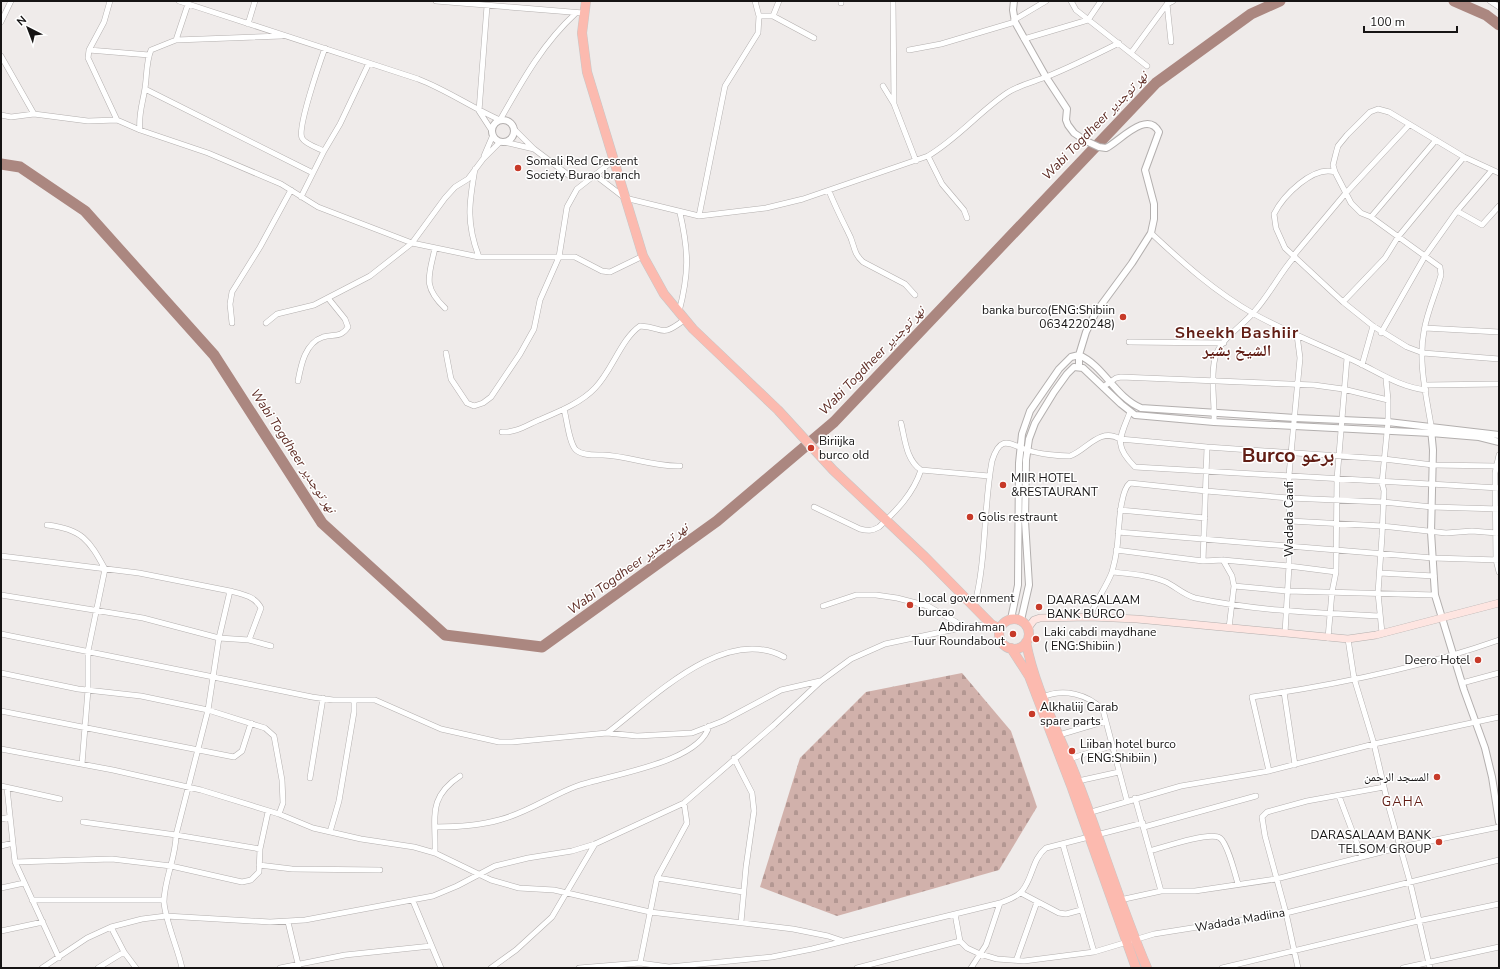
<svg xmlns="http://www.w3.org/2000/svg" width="1500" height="969" viewBox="0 0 1500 969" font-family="'Nunito Sans','Noto Naskh Arabic',sans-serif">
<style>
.cemetery{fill:url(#cemetery-stones)}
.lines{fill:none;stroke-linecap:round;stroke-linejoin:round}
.river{stroke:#ab8780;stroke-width:11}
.minor-casing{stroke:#b3afae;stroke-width:6}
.tertiary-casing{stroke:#b3afae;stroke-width:8}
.secondary-casing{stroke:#b3afae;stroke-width:8}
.trunk-casing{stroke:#c7c7c7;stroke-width:10}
.minor{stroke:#fff;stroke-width:5}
.tertiary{stroke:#fff;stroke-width:6}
.secondary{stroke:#fee5e1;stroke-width:7}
.trunk{stroke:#fcbaaf;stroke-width:9}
.poi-dot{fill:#c73a29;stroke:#fff;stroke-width:1.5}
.labels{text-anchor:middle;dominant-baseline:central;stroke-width:3;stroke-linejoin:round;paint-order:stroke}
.poi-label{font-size:12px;fill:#161414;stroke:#fff;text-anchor:start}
.street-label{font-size:12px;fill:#161414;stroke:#fff}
.water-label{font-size:13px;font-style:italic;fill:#5d2b23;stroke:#fff}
.neighbourhood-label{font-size:13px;letter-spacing:1px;fill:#611d14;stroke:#fff}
.district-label{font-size:16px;font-weight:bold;letter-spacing:1px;fill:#611d14;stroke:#fff}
.town-label{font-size:20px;font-weight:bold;fill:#611d14;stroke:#fff}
</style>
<defs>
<pattern id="cemetery-stones" width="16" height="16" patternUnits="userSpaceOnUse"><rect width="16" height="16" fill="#d1b1ab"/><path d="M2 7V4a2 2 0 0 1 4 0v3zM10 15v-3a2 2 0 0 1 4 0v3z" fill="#b39792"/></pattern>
</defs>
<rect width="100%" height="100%" fill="#efebea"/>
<path class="cemetery" d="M 962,673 L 1011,731 L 1037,807 L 999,870 L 837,916 L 760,887 L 800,758 L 866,692 Z"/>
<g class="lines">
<path class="river" d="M 1454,1 L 1486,15 L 1499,25
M 1,164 L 20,167 L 85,211 L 214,355 L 322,523 L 445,635 L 542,647 L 717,521 L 834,422 L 1156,83 L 1251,14 L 1280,1"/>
<defs>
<path id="minor" d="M 110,1 L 104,22 L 89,50 L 88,58 L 117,120
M 179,1 L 418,79 C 447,90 472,108 500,120 C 522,81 543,43 576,13
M 436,1 L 583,13
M 841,1 L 841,3
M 893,1 L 894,104
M 1071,1 L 1076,10 L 1147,66
M 1490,1 L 1499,7
M 1167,4 L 1171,42
M 487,6 L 479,111 L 492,131
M 759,16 L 773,16 L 779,1
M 773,16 L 814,38
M 1014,20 L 1046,1
M 1,22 L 11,1
M 248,24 L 255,1
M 1024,39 L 1088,20 L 1101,1
M 176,40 L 188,4
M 89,50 L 149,55
M 909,50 L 941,44 L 1015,22
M 1131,53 L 1167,4 L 1173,1
M 1,56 L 34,114
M 883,86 L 894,104 L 916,161
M 145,89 L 313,173
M 1,115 L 11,117 L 34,114 L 88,121 L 117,120 L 140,130 L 208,153 L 281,184 L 318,207 L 412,243 L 479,257 L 575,257 L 602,271 L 610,272 L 643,256
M 514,129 L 534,149 L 571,177 L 595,175 L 625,198 L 699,216 L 766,208 L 803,199 L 928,156 C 957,139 979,112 1007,93 C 1019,85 1033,82 1046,77 C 1071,67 1095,55 1119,43
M 140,130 C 138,115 143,102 145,88 C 147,76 146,62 151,50 L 176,40 L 282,36
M 504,142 L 534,149
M 324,151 C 318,148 305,144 302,138 C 297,128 320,62 325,48
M 484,156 L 493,135
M 928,156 L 942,184 L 964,210 L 967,218
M 475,169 C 469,203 466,223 479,257
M 1335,172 L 1333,165 L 1336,153 L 1338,146 L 1347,135 L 1370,112 L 1378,109 L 1389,112 L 1464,157 L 1499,173
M 829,191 C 835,206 841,218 848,232 C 855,244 852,252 863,262 L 905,284 L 915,295
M 301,197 L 324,151 L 340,124 L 369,63
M 1457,211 L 1482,225 L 1499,206
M 699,216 L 725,86 L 758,33 L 759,16 L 755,1
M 1371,217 L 1436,140
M 1151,233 C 1183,263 1215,292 1254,314 C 1288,333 1326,347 1361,364 C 1383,375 1401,387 1426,390
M 435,248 C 429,276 422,286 445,308
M 1294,255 L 1345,194 L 1409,125
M 1343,302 L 1385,258 L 1398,237 L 1464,157
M 679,312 C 689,273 689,253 680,213
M 232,323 L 230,304 L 232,292 L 260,247 L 291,190
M 266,323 L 277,314 L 314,305 L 370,276 L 412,243 L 445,198 L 455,187 L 468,179 L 483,159 L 500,142
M 1425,328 L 1499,332
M 1381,333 L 1425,256 L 1457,211 L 1492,170
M 1129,342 L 1224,343
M 446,353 L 451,379 L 467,403 L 474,406 L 483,403 L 491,397 L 520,354 L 534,329 L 540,300 L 559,257 L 567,207 L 577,189 L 614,160
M 1362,365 L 1373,326
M 298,381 C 301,365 305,343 323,337 C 334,334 341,338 348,327 L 345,319 L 328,298
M 1426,385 L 1499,384
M 1103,387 L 1116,378 L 1121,377 L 1314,385 L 1343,389 L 1388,400 L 1386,379
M 564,409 C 567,420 569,443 576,450 C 583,456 595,455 603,455 C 629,456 654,467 680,466
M 1130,412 C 1120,438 1113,445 1135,467 L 1499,488
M 1214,422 C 1215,402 1210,378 1215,358 C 1220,339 1241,327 1253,313 C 1269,296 1279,274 1295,256
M 901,423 C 905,439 906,460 921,470 L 989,476
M 1431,425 C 1426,395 1418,361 1424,331 C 1427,312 1436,293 1441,275 L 1440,267 L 1371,217 L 1361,213 L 1351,203 L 1335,172 C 1313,165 1283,196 1274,214 L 1276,228 L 1285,248 L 1343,302 L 1373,326 L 1407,347 L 1423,353 L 1499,359
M 502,432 C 516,433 527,425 539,420 C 558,412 581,403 595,388 C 612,371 621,339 640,326 C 665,327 659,339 684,320
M 1499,455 L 1495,473 L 1496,560 L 1499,572
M 814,507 L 860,529 C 868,531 872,531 879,527 C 897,510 913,494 921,470
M 1120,510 L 1205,518
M 1290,521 L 1382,526 L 1446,533 L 1472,531 L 1497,533
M 47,525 C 82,529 89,540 105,569 L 88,651 L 88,690 L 82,764
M 1118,532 L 1433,558 L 1499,560
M 1116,550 L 1203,561 L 1223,560 L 1289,566 L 1336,572
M 1,556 L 139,573 L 230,591 L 219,638 L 208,710 L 176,835 C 176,858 164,879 164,902 C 165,920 178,949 182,968
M 1223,560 L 1232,576 L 1234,586 L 1229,628
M 1203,561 L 1207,447
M 1112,572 C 1130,574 1149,575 1166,582 C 1176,587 1184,595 1195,598 C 1256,611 1318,613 1380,616
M 1380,573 L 1434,576
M 1234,586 L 1287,591 L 1435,595
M 230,591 C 242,594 255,596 261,608 L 249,640
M 1,595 L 143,618 L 219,638 L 249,640 L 271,646
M 823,606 L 856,595 L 876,595 L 897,598 L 928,606 L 965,627
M 974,607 C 987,559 983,509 992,461 C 1000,435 1008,443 1027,450 C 1039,454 1058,456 1070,456 C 1087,450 1099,427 1120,439 L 1207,447 L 1384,459 L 1433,465 L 1496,466
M 1090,617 C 1095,601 1106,588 1112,572 C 1114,565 1116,556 1117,548 C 1119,534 1119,491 1130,483 L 1206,491 L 1289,498 L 1383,502 L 1432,507 L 1499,509
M 1285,633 L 1289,566 L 1289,475 L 1300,358 L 1297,335
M 1382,633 L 1378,593 L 1382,536 L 1384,491 L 1382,483 L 1388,422 L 1388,400
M 1,634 L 312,697 L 333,700 L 375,700 L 441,729 L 499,742 L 512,742 L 607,733 L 637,736 L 692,733 L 723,721 L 781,690 L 820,681
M 1328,638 L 1332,592 L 1336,572 L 1337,479 L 1347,358
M 1348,639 L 1354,678 L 1374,744 L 1388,804 L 1410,882 L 1430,968
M 1,673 L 78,689 L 141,696 L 208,710 L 265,728 L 274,736 L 282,780 L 283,803 L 279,814
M 1462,683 L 1499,673
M 1284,692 L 1295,765
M 1043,697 C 1063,688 1088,694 1103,710 L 1127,801
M 1,711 L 234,757 L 242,751 L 251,723
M 607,733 C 651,700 724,624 784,657
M 1059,735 L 1106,721
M 1,749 L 113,770 L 201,790 L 279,814 L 313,828 L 361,839 L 414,847 L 435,853 L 491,880 L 519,888 L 554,890 L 650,912 L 793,929 L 828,936 L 843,941
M 734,758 L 752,793 L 754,811 L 746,867 L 741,922
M 1069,759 L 1111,746
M 1269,771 L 1252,697 C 1335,685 1420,668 1499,640
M 310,778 L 323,698
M 1078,781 L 1119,772
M 1,786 L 60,799
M 7,788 L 15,862 L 59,958
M 1339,796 L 1362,857
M 1135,798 L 1161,891
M 1088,813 L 1181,786 L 1269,771 L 1374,744 L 1499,717
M 1,819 L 10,817
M 83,822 L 176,835 L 260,849
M 435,827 C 457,827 478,826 499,820 C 527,813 550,796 577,786 C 608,775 700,763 709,726
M 1144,827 L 1256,796
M 330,832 L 339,801 L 354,712 L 354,700
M 1063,845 L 1094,952
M 1,846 L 13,843
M 1150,851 C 1164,847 1210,831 1220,838 C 1228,844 1235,874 1238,884
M 435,853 C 436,817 427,798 460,776
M 15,862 L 112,859 L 171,866 L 242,882 L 251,880 L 259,872 L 260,849 L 268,812
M 259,865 L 292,869 L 380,870
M 657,878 L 743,892
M 1,888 L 24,883
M 1021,893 L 1059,913 L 1066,914 L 1081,910
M 32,900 L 164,900
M 1120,900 L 1161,891 L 1195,891 L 1276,879 L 1401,847 L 1499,827
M 413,901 L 441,968
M 955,914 L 960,941 L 967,948 L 980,954 L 997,959 L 1024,961 L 1094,952 L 1154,934 L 1286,913 L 1499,860
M 288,922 L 299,968
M 111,927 L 124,952 L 136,968
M 1,931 L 43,922
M 1016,961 L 1037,902
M 640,963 L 657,878 L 687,823 L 684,803
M 42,968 L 87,938 L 111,927 L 142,919 L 166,916 L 270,922 L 305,920 L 433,896 L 457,886 L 495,866 L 528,858 L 572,851 L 595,844 L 684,803 L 774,725 L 821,681 L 851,659 L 885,644 L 965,627 L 991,624
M 98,968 L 124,952
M 280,968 L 345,955 L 431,946
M 491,968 L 516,950 L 552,917 L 595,844
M 579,968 L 640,963 L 669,967 L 772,957 L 812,949 L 1000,903 C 1007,900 1016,898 1022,891 C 1033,878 1032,859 1046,848 L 1143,823
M 857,968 L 960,941
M 971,968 L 986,945 L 1000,903
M 1222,968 L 1418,921 L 1499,904
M 1298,968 L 1286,913 L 1265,836 L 1262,817 L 1267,812 L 1307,801 L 1384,787
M 1403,968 L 1499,947"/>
<path id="tertiary" d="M 1014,1 L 1013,10 L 1015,22 L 1046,77 L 1067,109 L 1066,120 L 1068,125 L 1074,133 L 1086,141 L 1099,147 L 1106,148 C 1119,142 1147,109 1159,132 L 1145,170 L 1154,204 L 1154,219 L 1151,233 L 1132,263 L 1096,312 L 1086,332 L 1079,355 L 1079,366
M492 131a11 11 0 1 1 22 0a11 11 0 1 1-22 0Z
M 1431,429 L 1433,450 L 1431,532 L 1435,595 L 1464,690 L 1485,748 L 1492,777 L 1499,822
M 1011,619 L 1018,585 L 1019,463 L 1022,434 L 1030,411 L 1059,369 L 1071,357 L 1079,355 C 1104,366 1115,397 1141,408 L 1295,418 L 1388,422 L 1499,435
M 1021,620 L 1029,585 L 1025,521 L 1026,460 L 1029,439 L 1035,423 L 1054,392 L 1067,374 L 1074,367 L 1083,368 L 1121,404 L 1135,415 L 1214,422 L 1431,433 L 1479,437 L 1499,442"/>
<path id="secondary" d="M 1028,628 L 1034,620 L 1040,618 L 1090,617 L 1137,619 L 1348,639 L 1376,635 L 1499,603"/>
<path id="trunk" d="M 586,1 L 582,33 L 587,72 L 643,256 L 664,294 L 693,329 L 778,410 L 833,470 L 925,557 L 991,624 L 1000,629
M999 634a15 15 0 1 1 30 0a15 15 0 1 1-30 0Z
M 1026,642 C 1035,691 1061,736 1078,782 C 1102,844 1121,907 1147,968
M 1011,648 L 1029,676 L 1072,788 L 1136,968"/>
</defs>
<use href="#minor" class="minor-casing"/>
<use href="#tertiary" class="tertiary-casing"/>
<use href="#secondary" class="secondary-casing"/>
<use href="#trunk" class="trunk-casing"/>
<use href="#minor" class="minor"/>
<use href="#tertiary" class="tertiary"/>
<use href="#secondary" class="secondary"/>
<use href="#trunk" class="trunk"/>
</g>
<g class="poi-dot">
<circle cx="518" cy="168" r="4"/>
<circle cx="1123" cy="317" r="4"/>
<circle cx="811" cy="448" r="4"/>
<circle cx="1003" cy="485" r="4"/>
<circle cx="970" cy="517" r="4"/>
<circle cx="910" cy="605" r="4"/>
<circle cx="1039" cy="607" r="4"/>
<circle cx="1013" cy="634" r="4"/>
<circle cx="1036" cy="639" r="4"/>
<circle cx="1478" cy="660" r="4"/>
<circle cx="1032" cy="714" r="4"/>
<circle cx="1072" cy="751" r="4"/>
<circle cx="1437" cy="777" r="4"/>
<circle cx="1439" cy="842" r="4"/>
</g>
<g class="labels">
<g class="poi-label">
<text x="526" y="161">Somali Red Crescent<tspan x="526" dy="14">Society Burao branch</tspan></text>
<text x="1115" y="310" text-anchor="end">banka burco(ENG:Shibiin<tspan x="1115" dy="14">0634220248)</tspan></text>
<text x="819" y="441">Biriijka<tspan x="819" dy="14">burco old</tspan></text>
<text x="1011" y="478">MIIR HOTEL<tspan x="1011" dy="14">&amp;RESTAURANT</tspan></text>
<text x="978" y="517">Golis restraunt</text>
<text x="918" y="598">Local government<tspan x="918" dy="14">burcao</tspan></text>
<text x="1047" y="600">DAARASALAAM<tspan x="1047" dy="14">BANK BURCO</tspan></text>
<text x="1005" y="627" text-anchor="end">Abdirahman<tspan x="1005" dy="14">Tuur Roundabout</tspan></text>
<text x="1044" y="632">Laki cabdi maydhane<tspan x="1044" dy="14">( ENG:Shibiin )</tspan></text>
<text x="1470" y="660" text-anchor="end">Deero Hotel</text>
<text x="1040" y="707">Alkhaliij Carab<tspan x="1040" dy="14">spare parts</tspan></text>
<text x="1080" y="744">Liiban hotel burco<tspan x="1080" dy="14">( ENG:Shibiin )</tspan></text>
<text x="1429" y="777" text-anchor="end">المسجد الرحمن</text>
<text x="1431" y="835" text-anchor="end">DARASALAAM BANK<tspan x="1431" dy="14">TELSOM GROUP</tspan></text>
</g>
<g class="street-label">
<text transform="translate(1289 519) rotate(-90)">Wadada Caafi</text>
<text transform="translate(1240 920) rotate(-10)">Wadada Madiina</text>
</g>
<g class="water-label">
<text transform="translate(1095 126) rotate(-46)">Wabi Togdheer نهر توجدير</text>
<text transform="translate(872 361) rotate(-46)">Wabi Togdheer نهر توجدير</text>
<text transform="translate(293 451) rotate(57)">Wabi Togdheer نهر توجدير</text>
<text transform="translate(628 569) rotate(-36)">Wabi Togdheer نهر توجدير</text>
</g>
<g class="neighbourhood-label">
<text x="1403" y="802">GAHA</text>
</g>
<g class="district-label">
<text x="1237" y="333">Sheekh Bashiir<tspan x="1237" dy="18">الشيخ بشير</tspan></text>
</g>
<g class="town-label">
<text x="1288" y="455">Burco برعو</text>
</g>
</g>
<rect width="1500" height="969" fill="none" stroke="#161414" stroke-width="4"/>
<g transform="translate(28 28) rotate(318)" stroke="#ffffff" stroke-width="3" paint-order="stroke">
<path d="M0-3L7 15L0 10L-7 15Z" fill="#161414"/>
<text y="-6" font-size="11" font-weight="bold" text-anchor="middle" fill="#161414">N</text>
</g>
<path d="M1364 26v6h93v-6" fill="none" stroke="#161414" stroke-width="2"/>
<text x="1370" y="26" font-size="12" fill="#161414" stroke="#ffffff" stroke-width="3" paint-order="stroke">100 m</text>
</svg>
